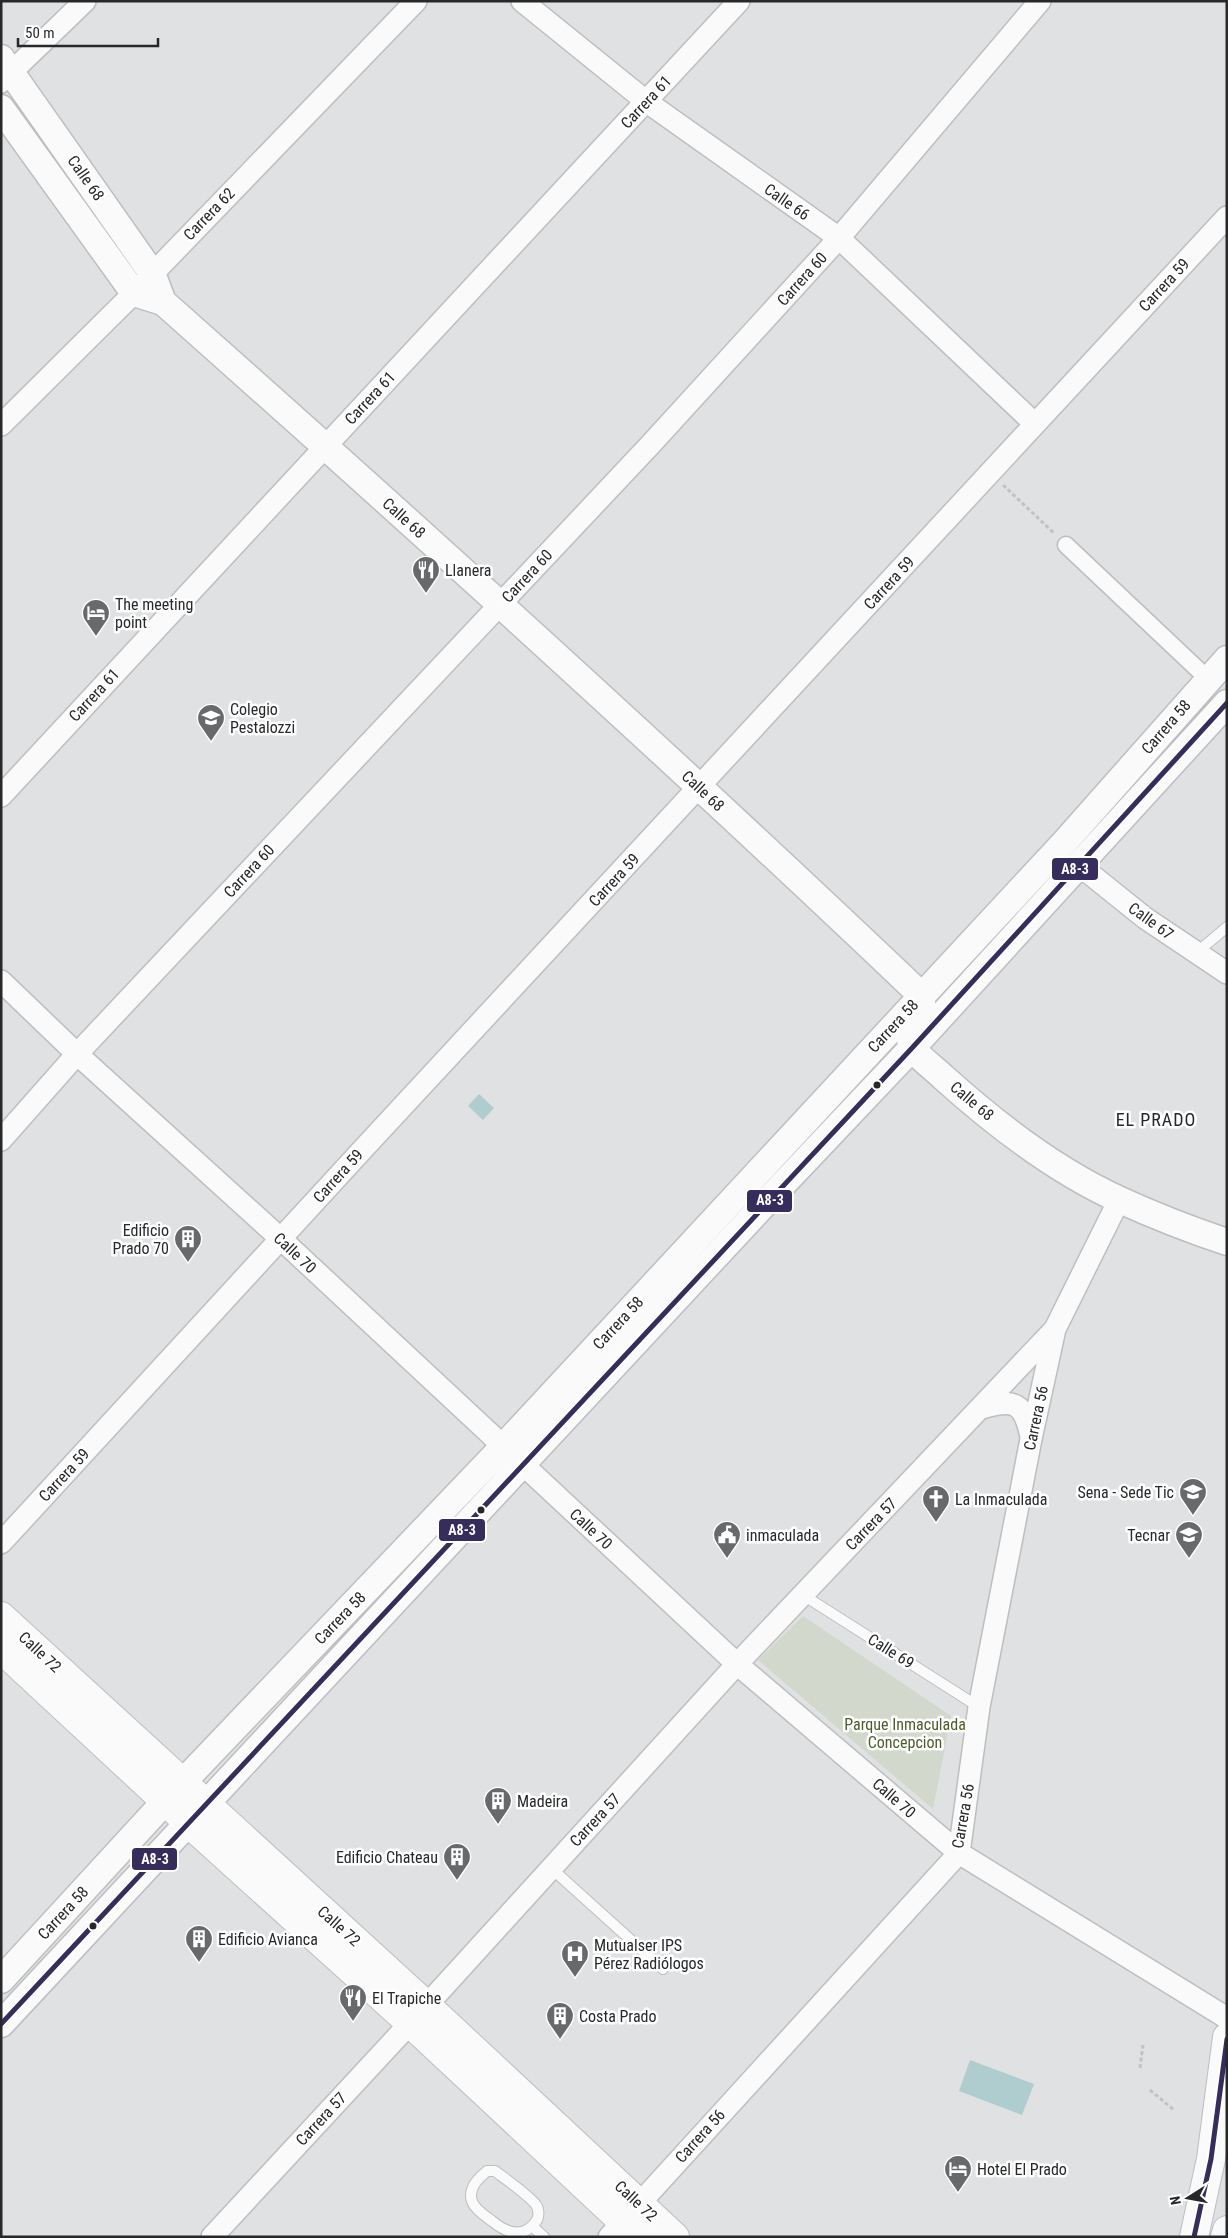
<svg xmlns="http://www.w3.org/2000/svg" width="1228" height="2238" viewBox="0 0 1228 2238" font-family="'Roboto Condensed',sans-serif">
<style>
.green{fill:#d3d8cc}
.water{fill:#afcdcf}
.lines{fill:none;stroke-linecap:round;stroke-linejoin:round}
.service-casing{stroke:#bcbebf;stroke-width:12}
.pedestrian-casing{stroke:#bcbebf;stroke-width:19}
.minor-casing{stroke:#bcbebf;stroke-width:24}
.tertiary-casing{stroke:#bcbebf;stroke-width:29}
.secondary-casing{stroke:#bcbebf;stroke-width:30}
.path{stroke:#c2c2c2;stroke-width:3;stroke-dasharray:4 2.5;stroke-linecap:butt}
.service{stroke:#fafafb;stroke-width:10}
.pedestrian{stroke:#fafafb;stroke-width:16}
.minor{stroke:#fafafb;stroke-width:21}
.tertiary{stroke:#fafafb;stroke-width:26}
.secondary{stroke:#fafafb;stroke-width:28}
.bus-1-casing{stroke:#fff;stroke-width:9}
.bus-1{stroke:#362d5c;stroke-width:5}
.bus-dot{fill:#27282a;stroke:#fff;stroke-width:2}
.labels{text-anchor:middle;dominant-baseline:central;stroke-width:5;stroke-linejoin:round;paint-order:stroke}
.street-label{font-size:16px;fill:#27282a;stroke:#fff}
.poi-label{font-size:16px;fill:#27282a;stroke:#fff;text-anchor:start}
.park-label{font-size:16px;fill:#4f5c2a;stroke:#fff}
.neighbourhood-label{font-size:18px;letter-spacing:1px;fill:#27282a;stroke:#fff}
.line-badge{stroke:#fff;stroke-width:2}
.badge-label{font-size:14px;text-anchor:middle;font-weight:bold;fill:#fff}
</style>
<rect width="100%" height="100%" fill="#dfe1e3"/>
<path class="green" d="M 803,1616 L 951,1716 L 933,1809 L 758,1660 Z"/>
<path class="water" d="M 479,1094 L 494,1108 L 483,1120 L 468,1106 Z
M 970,2060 L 1034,2084 L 1022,2115 L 959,2091 Z"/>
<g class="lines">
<defs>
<path id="service" d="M 1196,953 L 1227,927
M 803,1595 L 979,1707
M 551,1868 L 663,1969
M 487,2171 L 495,2171 C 504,2178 530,2196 536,2205 C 539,2209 539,2216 537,2220 C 525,2238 509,2235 492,2221 C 484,2215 471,2207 471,2196 C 471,2185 479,2178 487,2171 Z
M 533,2227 L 544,2237"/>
<path id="pedestrian" d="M 1066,545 L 1208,679"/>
<path id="minor" d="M 522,1 L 647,102 L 839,238 L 1035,424
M 1,82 L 85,1
M 1,425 L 134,293 L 416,1
M 1,796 L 739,1
M 1079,865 L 1145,918 L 1227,973
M 1,981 L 77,1054 L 281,1239 L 737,1664 L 959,1853 L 1227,2018
M 1,1140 L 77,1054 L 651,444 L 839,238 L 1040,1
M 982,1408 C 1015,1398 1024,1403 1031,1437
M 1,1543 L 364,1148 L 1227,217
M 212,2237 L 426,2006 L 737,1664 L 1055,1329 L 1119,1200
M 609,2237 L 959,1853 L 979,1707 L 1031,1439 L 1055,1329"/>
<path id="tertiary" d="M 1,58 L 152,273 L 163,302
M 1,108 L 134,293 L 163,302 C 419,529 673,759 921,995 C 927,1017 906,1028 911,1045 C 913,1053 936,1070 943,1077 C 995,1124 1056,1171 1120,1200 C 1155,1216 1191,1230 1227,1242
M 1,1980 L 182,1783 L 503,1447 L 1063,844 L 1227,659
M 1,2024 L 769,1199 L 912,1048 L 1227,703"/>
<path id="secondary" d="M 1,1616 L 435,2013 L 675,2237
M 1,1649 L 195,1829 L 410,2023 L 639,2237
M 1194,2237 L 1211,2159 L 1227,2037
M 1225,2237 L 1227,2230"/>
</defs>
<use href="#service" class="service-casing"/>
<use href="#pedestrian" class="pedestrian-casing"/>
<use href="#minor" class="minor-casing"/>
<use href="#tertiary" class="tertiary-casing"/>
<use href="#secondary" class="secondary-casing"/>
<path class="path" d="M 1003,485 L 1055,534
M 1140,2068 L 1143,2045
M 1150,2090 L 1174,2110"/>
<use href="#service" class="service"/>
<use href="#pedestrian" class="pedestrian"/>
<use href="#minor" class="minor"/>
<use href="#tertiary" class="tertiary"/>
<use href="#secondary" class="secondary"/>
<defs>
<path id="bus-1" d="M 1,2024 L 912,1048 L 1227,703
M 1194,2237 L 1211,2159 L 1227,2039"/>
</defs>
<use href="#bus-1" class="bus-1-casing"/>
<use href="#bus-1" class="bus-1"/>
</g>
<defs>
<symbol id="restaurant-pin" viewBox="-11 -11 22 30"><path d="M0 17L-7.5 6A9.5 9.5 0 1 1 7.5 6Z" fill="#67696b" stroke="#fff"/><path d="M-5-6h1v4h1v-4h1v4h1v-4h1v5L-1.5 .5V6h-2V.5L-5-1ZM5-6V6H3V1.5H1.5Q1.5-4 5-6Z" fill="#fff"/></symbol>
<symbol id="hotel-pin" viewBox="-11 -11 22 30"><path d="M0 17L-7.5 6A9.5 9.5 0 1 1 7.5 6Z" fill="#67696b" stroke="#fff"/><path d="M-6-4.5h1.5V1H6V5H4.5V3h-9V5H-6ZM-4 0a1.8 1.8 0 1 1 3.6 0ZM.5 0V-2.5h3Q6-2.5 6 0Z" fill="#fff"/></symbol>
<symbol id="school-pin" viewBox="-11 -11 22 30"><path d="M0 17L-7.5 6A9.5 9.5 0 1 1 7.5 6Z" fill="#67696b" stroke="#fff"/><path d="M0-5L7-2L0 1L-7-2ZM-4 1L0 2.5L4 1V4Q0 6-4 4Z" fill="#fff"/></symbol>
<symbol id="building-pin" viewBox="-11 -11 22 30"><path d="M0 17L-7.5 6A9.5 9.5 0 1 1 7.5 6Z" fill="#67696b" stroke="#fff"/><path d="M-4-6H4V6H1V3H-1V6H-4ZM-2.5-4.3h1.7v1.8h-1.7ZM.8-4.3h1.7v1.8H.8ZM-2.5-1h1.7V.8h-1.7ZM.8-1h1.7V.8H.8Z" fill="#fff"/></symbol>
<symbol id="university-pin" viewBox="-11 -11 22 30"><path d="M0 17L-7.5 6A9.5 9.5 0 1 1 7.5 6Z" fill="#67696b" stroke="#fff"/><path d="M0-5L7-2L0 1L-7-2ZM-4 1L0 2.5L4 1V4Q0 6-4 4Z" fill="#fff"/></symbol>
<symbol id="church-pin" viewBox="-11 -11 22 30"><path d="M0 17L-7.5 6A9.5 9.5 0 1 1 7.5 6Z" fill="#67696b" stroke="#fff"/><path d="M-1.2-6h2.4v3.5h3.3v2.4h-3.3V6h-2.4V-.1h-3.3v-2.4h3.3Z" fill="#fff"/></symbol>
<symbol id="civic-pin" viewBox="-11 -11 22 30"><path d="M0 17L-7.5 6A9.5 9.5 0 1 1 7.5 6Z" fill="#67696b" stroke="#fff"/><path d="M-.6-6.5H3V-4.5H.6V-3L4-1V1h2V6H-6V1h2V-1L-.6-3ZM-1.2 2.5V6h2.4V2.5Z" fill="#fff"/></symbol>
<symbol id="hospital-pin" viewBox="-11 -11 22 30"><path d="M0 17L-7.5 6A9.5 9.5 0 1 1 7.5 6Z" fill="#67696b" stroke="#fff"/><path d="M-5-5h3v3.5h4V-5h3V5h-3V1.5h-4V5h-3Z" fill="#fff"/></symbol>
</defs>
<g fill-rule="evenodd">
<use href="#restaurant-pin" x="410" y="554" width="32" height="43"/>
<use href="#hotel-pin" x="80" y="597" width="32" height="43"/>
<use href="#school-pin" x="195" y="702" width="32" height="43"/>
<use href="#building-pin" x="172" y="1223" width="32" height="43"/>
<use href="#university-pin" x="1177" y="1476" width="32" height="43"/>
<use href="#church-pin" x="920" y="1483" width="32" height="43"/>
<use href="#civic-pin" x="711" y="1519" width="32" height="43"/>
<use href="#university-pin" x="1173" y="1519" width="32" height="43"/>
<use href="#building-pin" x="482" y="1785" width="32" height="43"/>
<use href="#building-pin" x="441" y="1841" width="32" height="43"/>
<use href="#building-pin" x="183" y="1923" width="32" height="43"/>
<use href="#hospital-pin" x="559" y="1938" width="32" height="43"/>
<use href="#restaurant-pin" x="337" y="1982" width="32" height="43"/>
<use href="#building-pin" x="544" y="2000" width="32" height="43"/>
<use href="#hotel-pin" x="942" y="2153" width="32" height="43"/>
</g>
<g class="bus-dot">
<circle cx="877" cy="1085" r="4.5"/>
<circle cx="481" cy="1510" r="4.5"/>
<circle cx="93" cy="1926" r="4.5"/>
</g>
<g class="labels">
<g class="street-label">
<text transform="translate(646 102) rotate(-47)">Carrera 61</text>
<text transform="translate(86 178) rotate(55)">Calle 68</text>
<text transform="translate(787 202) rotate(35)">Calle 66</text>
<text transform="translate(209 214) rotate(-46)">Carrera 62</text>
<text transform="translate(802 279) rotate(-48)">Carrera 60</text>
<text transform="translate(1164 285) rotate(-47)">Carrera 59</text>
<text transform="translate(370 398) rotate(-47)">Carrera 61</text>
<text transform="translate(404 518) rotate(42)">Calle 68</text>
<text transform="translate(527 576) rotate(-47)">Carrera 60</text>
<text transform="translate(889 583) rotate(-47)">Carrera 59</text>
<text transform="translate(94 695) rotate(-47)">Carrera 61</text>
<text transform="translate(1166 727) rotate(-49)">Carrera 58</text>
<text transform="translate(703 791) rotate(43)">Calle 68</text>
<text transform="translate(249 871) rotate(-47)">Carrera 60</text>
<text transform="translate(614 880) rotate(-47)">Carrera 59</text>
<text transform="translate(1151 921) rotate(36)">Calle 67</text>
<text transform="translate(893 1026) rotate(-47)">Carrera 58</text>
<text transform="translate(972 1101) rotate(40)">Calle 68</text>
<text transform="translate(338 1176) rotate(-48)">Carrera 59</text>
<text transform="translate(295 1253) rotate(43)">Calle 70</text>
<text transform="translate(618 1323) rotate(-47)">Carrera 58</text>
<text transform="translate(1036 1418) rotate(-78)">Carrera 56</text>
<text transform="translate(64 1475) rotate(-47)">Carrera 59</text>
<text transform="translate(871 1524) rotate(-46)">Carrera 57</text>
<text transform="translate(591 1529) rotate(43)">Calle 70</text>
<text transform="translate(340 1618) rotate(-46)">Carrera 58</text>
<text transform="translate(891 1651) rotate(32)">Calle 69</text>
<text transform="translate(40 1652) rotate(43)">Calle 72</text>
<text transform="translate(894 1798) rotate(41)">Calle 70</text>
<text transform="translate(963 1816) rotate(-80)">Carrera 56</text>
<text transform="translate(595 1820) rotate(-47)">Carrera 57</text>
<text transform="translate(63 1913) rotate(-47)">Carrera 58</text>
<text transform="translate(339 1926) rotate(42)">Calle 72</text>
<text transform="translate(321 2119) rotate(-47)">Carrera 57</text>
<text transform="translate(700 2136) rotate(-48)">Carrera 56</text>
<text transform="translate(636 2201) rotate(43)">Calle 72</text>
</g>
<g class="poi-label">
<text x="445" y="570">Llanera</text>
<text x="115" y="604">The meeting<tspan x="115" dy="18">point</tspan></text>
<text x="230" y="709">Colegio<tspan x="230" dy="18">Pestalozzi</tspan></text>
<text x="169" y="1230" text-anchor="end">Edificio<tspan x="169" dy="18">Prado 70</tspan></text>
<text x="1174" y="1492" text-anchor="end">Sena - Sede Tic</text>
<text x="955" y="1499">La Inmaculada</text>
<text x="746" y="1535">inmaculada</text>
<text x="1170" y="1535" text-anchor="end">Tecnar</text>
<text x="517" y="1801">Madeira</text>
<text x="438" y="1857" text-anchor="end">Edificio Chateau</text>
<text x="218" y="1939">Edificio Avianca</text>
<text x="594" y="1945">Mutualser IPS<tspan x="594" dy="18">Pérez Radiólogos</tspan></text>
<text x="372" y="1998">El Trapiche</text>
<text x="579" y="2016">Costa Prado</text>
<text x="977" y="2169">Hotel El Prado</text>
</g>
<g class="park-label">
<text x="905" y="1724">Parque Inmaculada<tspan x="905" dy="18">Concepcion</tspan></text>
</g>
<g class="neighbourhood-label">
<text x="1156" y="1119">EL PRADO</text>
</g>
</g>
<g class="line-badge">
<rect x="1051" y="857" width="48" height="24" rx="5" fill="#362d5c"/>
<rect x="746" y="1189" width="47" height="24" rx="5" fill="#362d5c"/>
<rect x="438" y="1518" width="48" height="24" rx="5" fill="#362d5c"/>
<rect x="131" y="1847" width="47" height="24" rx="5" fill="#362d5c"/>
</g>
<g class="badge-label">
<text x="1075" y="874">A8-3</text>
<text x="770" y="1205">A8-3</text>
<text x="462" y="1535">A8-3</text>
<text x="155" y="1864">A8-3</text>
</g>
<rect width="1228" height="2238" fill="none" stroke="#27282a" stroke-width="5"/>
<g transform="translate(1188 2198) rotate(259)" stroke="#ffffff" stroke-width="4" paint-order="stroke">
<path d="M0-4L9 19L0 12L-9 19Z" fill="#27282a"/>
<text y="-8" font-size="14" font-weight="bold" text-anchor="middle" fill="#27282a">N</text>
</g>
<path d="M18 38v8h140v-8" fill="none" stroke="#27282a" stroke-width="2.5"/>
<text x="25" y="38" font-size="15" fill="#27282a" stroke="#ffffff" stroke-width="4" paint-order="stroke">50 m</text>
</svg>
